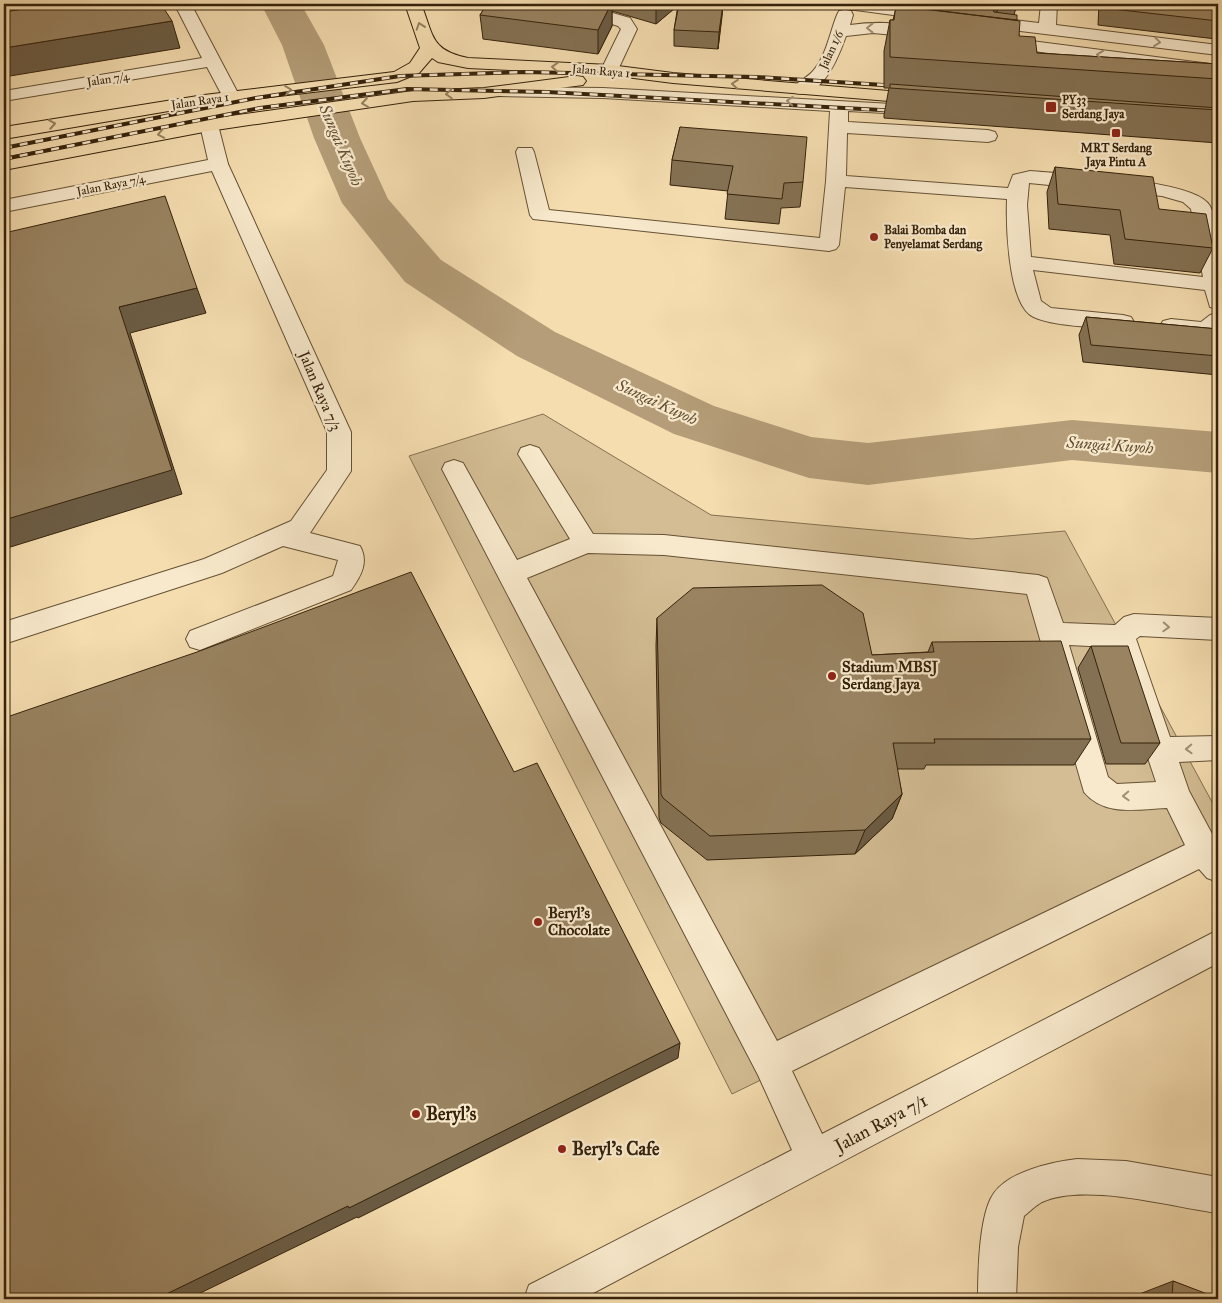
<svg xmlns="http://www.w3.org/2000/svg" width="1222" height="1303" viewBox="0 0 1222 1303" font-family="'IM FELL Great Primer',serif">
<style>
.green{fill:#d4bd94;stroke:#847050}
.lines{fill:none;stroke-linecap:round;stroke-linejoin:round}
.stream{fill:#816c4c;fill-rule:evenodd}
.river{fill:#b49d78;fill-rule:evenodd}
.minor-casing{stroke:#655134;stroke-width:2}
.major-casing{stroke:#35220b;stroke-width:2}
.minor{fill:#f8e9cc;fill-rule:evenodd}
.major{fill:#f5ddb0;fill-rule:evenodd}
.rail-casing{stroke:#35220b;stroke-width:4}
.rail{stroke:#f8e9cc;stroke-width:2.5;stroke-dasharray:8;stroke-linecap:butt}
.wall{fill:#847153;stroke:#35220b}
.shaded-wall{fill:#6b5c44;stroke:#35220b}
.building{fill:#998361;stroke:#35220b}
.oneway{stroke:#95805e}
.oneway2{stroke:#a08f75}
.poi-dot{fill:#8f2418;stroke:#f8e9cc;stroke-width:2}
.labels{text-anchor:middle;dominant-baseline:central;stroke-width:4.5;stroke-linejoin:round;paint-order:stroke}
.far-street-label{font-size:12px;fill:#35220b;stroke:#f8e9cc}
.far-poi-label{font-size:12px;font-weight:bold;fill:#35220b;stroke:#f8e9cc;text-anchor:start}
.street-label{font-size:15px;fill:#35220b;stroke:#f8e9cc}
.poi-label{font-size:15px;font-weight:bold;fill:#35220b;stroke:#f8e9cc;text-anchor:start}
.water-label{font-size:16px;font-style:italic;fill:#614d31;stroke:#f8e9cc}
.near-poi-label{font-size:18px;font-weight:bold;fill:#35220b;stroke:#f8e9cc;text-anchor:start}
.near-street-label{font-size:18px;fill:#35220b;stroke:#f8e9cc}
</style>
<rect width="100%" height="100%" fill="#f5ddb0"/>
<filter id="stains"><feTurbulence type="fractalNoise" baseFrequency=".004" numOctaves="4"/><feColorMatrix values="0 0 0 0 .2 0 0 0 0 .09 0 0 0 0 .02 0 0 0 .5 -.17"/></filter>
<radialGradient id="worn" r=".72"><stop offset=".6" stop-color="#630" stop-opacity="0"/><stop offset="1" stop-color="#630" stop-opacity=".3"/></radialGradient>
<path class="green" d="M 543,414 L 711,515 L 972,539 L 1065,531 L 1218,813 L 1218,858 L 732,1094 L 409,456 Z"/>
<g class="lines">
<path class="stream" d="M 284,4 L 292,4 L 284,8 L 280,8 L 280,6 Z"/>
<path class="river" d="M 261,4 L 301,4 L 324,45 L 360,138 L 388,199 L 441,260 L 555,332 L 714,406 L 811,437 L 868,443 L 1072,420 L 1218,432 L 1218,473 L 1072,460 L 868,485 L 809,478 L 674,434 L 517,356 L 405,282 L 342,203 L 314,138 L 282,45 Z"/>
<defs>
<path id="minor" d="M 4,4 L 24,4 L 22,7 L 4,11 Z
M 141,4 L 191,4 L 240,97 L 237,101 L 225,101 L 207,67 L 4,101 L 4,91 L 202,58 L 176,7 L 126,16 L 120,15 L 118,11 L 120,7 Z
M 557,4 L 581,4 L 630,18 L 637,29 L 616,74 L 604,74 L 601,70 L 621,29 L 618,26 L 559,7 Z
M 840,4 L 883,4 L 931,10 L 937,11 L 939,15 L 937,19 L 931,20 L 848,9 Z
M 1041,4 L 1057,4 L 1056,25 L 1218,45 L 1218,55 L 996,28 L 990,27 L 988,23 L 990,19 L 996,18 L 1039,23 Z
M 845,10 L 851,11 L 853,15 L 850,25 C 876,21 906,23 932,29 L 934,33 L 932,37 L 926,38 L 873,33 L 846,36 C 839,56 822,100 795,93 L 792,89 C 798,81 807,78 813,71 C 826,57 830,32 837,15 L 839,11 Z
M 1001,37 L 1218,65 L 1218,75 L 995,46 L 992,42 L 995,38 Z
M 501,87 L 603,88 L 928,106 L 931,110 L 928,114 L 922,115 L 848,111 L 848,122 L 988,130 L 995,132 L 997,136 L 995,140 L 988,142 L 847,133 L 846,176 L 1008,188 L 1013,175 L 1030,171 C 1062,174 1197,179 1210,206 C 1222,230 1218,282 1218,309 L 1210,307 L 1205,290 L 1033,270 L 1041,301 L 1051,308 L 1123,315 L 1131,317 L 1134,322 L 1131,327 L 1123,329 C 1102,327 1044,327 1029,314 C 1008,296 1006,225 1007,199 L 845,187 L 839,245 L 836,249 L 829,251 L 533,219 L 530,215 L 516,152 L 518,148 L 532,148 L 534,152 L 549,210 L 820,238 L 826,181 L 830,111 L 603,98 L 495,96 L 492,92 L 495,88 ZM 1029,183 L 1162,196 L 1183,202 L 1191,209 L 1203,277 L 1031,257 L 1027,205 Z
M 209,119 L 216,121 L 218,125 L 228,164 L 351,432 L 351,471 L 310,533 L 360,546 C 369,562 361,576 351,590 L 200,650 L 190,647 L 186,639 L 190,631 L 333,576 L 338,560 L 283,546 L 222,573 L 4,644 L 4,622 L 204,559 L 291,521 L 327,470 L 327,432 L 212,171 L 4,212 L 4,200 L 208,160 L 200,125 L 202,121 Z
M 1218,313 L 1218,331 C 1200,339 1181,336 1163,331 L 1160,326 L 1163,321 L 1171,319 L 1201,322 L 1210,315 Z
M 530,445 L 539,448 L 593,534 L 664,535 L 1038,575 L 1047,578 L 1063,623 L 1115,625 L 1124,617 L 1134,614 L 1218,618 L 1218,640 L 1140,636 L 1136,639 L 1170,737 L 1218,736 L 1218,760 L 1179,762 L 1189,791 L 1218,845 L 1218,882 L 1207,878 L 1199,869 L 792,1071 L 822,1134 L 1218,930 L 1218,963 L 582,1299 L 524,1299 L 529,1285 L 792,1150 L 758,1075 L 442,469 L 445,463 L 454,460 L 463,463 L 517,560 L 570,539 L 518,454 L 521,448 ZM 588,553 L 664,555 L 1027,594 L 1084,792 C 1105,817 1138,809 1167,808 L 1185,845 L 777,1041 L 527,578 ZM 1069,645 L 1111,647 L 1156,782 L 1117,784 L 1108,777 Z
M 1077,1159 L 1126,1161 L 1218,1177 L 1218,1213 C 1173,1207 1084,1182 1042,1202 C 1035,1206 1029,1212 1024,1216 L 1018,1247 L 1016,1299 L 978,1299 C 978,1274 979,1213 994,1193 C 1010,1171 1052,1162 1077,1159 Z"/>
<path id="major" d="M 405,4 L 421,4 C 434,36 430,50 468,58 L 610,65 L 673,73 L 925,94 L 931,95 L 934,99 L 931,103 L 925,104 L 673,83 L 610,75 L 468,68 L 438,62 L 432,58 L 419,73 L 397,82 L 204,105 L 4,139 L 4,127 L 204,95 L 394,72 L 410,63 L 420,48 Z
M 577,76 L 583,77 L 586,81 L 583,85 L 484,98 L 413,101 L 209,131 L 4,170 L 4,158 L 209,119 L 413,91 L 484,88 Z"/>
</defs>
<use href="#minor" class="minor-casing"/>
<use href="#major" class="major-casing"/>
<use href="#minor" class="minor"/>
<use href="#major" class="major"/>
<defs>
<path id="rail" d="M 4,148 L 256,98 L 400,76 L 525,72 L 756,77 L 899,86
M 4,159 L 260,108 L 407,89 L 547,92 L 899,111"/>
</defs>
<use href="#rail" class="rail-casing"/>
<use href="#rail" class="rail"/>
</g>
<path class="wall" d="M 487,4 L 723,4 L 718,49 L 674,46 L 674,30 L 678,5 L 656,24 L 612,11 L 612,26 L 598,54 L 483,39 L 480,15 Z
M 897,4 L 1017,4 L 1014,15 L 1017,20 L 1019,36 L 1037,53 L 1218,64 L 1218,143 L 884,118 L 884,115 L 889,88 L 884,88 L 884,51 L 890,20 L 893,20 Z
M 1099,4 L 1218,4 L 1218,32 L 1216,39 L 1098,25 Z
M 680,127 L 803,182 L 800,207 L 781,208 L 779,224 L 725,219 L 728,191 L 670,185 L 672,160 Z
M 1055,167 L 1159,209 L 1213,248 L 1200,273 L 1114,264 L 1110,235 L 1049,229 L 1047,192 Z
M 1086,317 L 1218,329 L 1218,375 L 1083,362 L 1079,335 Z
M 657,618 L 872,655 L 928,652 L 932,642 L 1091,739 L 1074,765 L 926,765 L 924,769 L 897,769 L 902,794 L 892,819 L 855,854 L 707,860 L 661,823 L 659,818 L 656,646 Z
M 1091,646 L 1160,743 L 1145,764 L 1106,764 L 1078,668 Z
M 1173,1281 L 1218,1299 L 1137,1299 L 1137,1295 Z"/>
<path class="shaded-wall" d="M 611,4 L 612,4 L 612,26 L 598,54 L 598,30 Z
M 656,4 L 680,4 L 656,24 Z
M 723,4 L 722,17 L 718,49 L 719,32 Z
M 992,4 L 999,4 L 996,16 L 991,6 Z
M 172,21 L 180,48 L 4,77 L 4,48 Z
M 197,288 L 206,313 L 130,333 L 182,494 L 4,549 L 4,520 L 119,307 Z
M 902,794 L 892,819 L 855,854 L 865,830 Z
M 680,1043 L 678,1058 L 358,1218 L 357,1217 L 188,1299 L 156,1299 Z"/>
<path class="building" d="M 57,4 L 161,4 L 172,21 L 4,48 L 4,12 Z
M 487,4 L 611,4 L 598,30 L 480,15 Z
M 679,4 L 723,4 L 719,32 L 674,30 Z
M 897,4 L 923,4 L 935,5 L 941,4 L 992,4 L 991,6 L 994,12 L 1017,15 L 1017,20 L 896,6 Z
M 1104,4 L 1218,4 L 1218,21 L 1104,8 Z
M 896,5 L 1020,21 L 1019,36 L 1035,37 L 1037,53 L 1218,64 L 1218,79 L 890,57 L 890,20 L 894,20 Z
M 890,84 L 1218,108 L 1218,110 L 890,88 Z
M 680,127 L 807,137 L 803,182 L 784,183 L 782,199 L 727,194 L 733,166 L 672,160 Z
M 1055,167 L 1153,177 L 1159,209 L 1206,214 L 1213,248 L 1125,239 L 1120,210 L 1058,204 Z
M 165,196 L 197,288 L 119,307 L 172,470 L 4,520 L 4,233 Z
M 1086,317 L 1218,329 L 1218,356 L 1091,345 Z
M 411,572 L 514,772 L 537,763 L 680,1043 L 349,1208 L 348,1206 L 156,1299 L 4,1299 L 4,718 L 197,652 Z
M 822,585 L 863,613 L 872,655 L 934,652 L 932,642 L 1061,641 L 1091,739 L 934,739 L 935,743 L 893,743 L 902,794 L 865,830 L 710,836 L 663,798 L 661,794 L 657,618 L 693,588 Z
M 1091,646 L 1128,646 L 1160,743 L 1121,743 Z
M 1173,1281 L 1218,1298 L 1218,1299 L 1172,1299 Z"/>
<defs><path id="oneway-chevron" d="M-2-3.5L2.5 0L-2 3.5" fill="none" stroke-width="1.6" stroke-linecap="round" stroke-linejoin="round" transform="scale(1.25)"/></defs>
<g class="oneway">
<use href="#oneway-chevron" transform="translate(420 26) rotate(-109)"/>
<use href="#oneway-chevron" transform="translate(555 67) rotate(-177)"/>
<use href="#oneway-chevron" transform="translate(735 84) rotate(-175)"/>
<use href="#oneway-chevron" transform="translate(288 90) rotate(-7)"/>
<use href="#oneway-chevron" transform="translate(449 94) rotate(177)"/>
<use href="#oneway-chevron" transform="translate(365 103) rotate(172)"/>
<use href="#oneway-chevron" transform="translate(52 124) rotate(-10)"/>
<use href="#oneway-chevron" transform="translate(161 134) rotate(169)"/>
</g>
<g class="oneway2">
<use href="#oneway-chevron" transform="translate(870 28) rotate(180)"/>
<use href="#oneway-chevron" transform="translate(1157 42) rotate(7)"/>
<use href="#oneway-chevron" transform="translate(1100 55) rotate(-173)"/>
<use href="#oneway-chevron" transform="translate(790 101) rotate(-177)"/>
<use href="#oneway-chevron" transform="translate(1166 627) rotate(3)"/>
<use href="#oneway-chevron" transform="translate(1189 749) rotate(178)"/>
<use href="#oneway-chevron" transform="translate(1126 796) rotate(178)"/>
</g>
<g class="poi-dot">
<rect x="1045" y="101" width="12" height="12" rx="2.5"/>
<rect x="1111" y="128" width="10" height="10" rx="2.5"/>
<circle cx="874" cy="237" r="5"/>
<circle cx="832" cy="676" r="5"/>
<circle cx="538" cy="922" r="5"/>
<circle cx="416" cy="1114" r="5"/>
<circle cx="562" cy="1149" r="5"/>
</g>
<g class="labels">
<g class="far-street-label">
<text transform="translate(831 50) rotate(-65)">Jalan 1/6</text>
<text transform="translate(601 71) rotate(5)">Jalan Raya 1</text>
<text transform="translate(108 79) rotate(-9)">Jalan 7/4</text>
<text transform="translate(200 101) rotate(-8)">Jalan Raya 1</text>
<text transform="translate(111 185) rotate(-11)">Jalan Raya 7/4</text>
</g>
<g class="far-poi-label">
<text x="1062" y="100">PY33<tspan x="1062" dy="14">Serdang Jaya</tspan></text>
<text x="1116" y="148" text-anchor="middle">MRT Serdang<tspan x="1116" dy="14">Jaya Pintu A</tspan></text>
<text x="884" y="230">Balai Bomba dan<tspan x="884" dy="14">Penyelamat Serdang</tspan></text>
</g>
<g class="street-label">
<text transform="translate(320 391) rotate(67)">Jalan Raya 7/3</text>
</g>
<g class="poi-label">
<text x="842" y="667">Stadium MBSJ<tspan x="842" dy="17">Serdang Jaya</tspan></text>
<text x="548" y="913">Beryl's<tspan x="548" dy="17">Chocolate</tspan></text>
</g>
<g class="water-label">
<text transform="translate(341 145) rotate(67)">Sungai Kuyoh</text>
<text transform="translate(657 402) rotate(25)">Sungai Kuyoh</text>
<text transform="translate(1110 445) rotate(4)">Sungai Kuyoh</text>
</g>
<g class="near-poi-label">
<text x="426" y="1114">Beryl's</text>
<text x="572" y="1149">Beryl's Cafe</text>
</g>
<g class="near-street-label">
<text transform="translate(881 1123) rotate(-28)">Jalan Raya 7/1</text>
</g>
</g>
<rect width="1222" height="1303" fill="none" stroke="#f5ddb0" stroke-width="20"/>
<rect x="5" y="5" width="1212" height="1293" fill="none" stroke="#35220b" stroke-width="2.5"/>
<rect x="10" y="10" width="1202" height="1283" fill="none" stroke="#35220b"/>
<rect width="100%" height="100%" filter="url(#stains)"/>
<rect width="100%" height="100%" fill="url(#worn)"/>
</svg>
